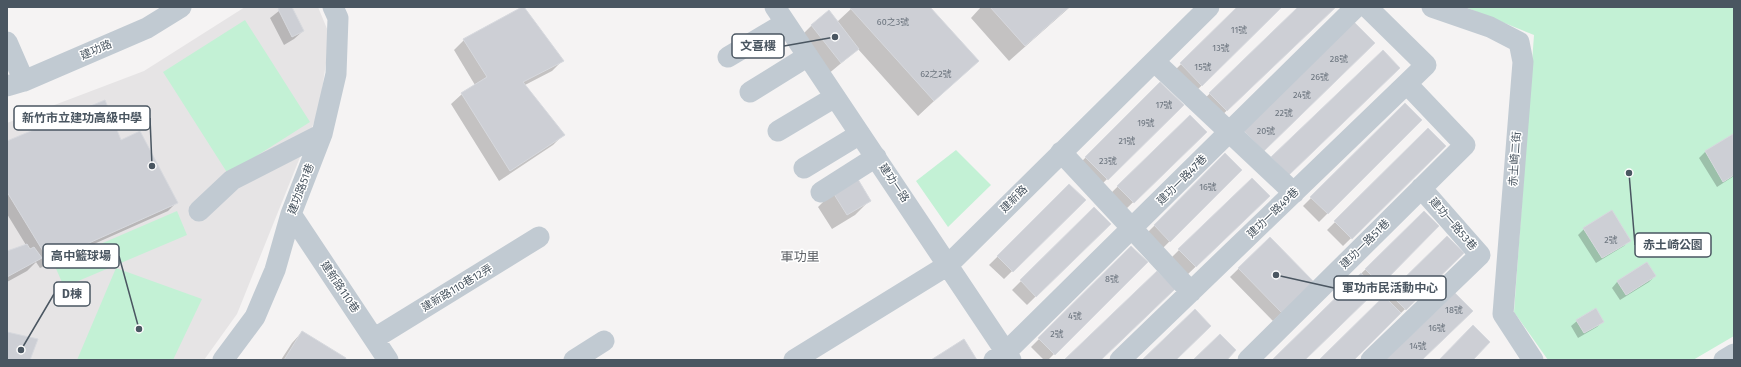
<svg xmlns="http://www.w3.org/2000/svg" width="1741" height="367" viewBox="0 0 1741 367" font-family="'Fira Sans','Noto Sans TC',sans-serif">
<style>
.education{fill:#e6e4e5}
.green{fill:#c3f1d5}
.shadow{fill:#0003}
.building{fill:#cdcfd5;stroke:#d7d9de}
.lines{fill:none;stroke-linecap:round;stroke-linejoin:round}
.minor{stroke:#c1cad2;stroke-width:21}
.labels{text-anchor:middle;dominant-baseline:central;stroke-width:3;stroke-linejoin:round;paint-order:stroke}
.number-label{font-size:9px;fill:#6b747e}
.street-label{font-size:11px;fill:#4a5661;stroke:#fff}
.quarter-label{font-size:13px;fill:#5f6368;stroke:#fff}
.leader{fill:none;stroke:#4a5661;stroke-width:1.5}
.callout-dot{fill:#4a5661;stroke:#fff;stroke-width:1.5}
.callout{fill:#fff;stroke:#4a5661;stroke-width:1.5}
.callout-label{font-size:12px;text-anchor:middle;font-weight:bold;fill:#4a5661}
</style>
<rect width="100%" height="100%" fill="#f5f3f3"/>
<path class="education" d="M 245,7 L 318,7 L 330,36 L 319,110 L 237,314 L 204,360 L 7,360 L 7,123 L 144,71 Z"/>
<path class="green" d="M 1465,7 L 1734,7 L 1734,336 L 1693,360 L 1548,360 L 1514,312 L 1534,35 Z
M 245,20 L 310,122 L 228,174 L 163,72 Z
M 956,150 L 991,185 L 948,227 L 916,181 Z
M 177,211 L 187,235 L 64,287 L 54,264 Z
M 116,268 L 202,299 L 173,360 L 77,360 Z"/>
<path class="shadow" d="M 284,7 L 291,7 L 303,31 L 294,39 L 284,45 L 270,18 Z
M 853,7 L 929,7 L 977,61 L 918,116 L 858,49 L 827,75 L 799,38 L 812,25 L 837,22 Z
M 981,7 L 1070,7 L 1009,61 L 971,18 Z
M 1239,7 L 1281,7 L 1191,96 L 1170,75 Z
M 1299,7 L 1334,7 L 1216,121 L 1199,104 Z
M 464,40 L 562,61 L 552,71 L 525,85 L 563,135 L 553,145 L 499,181 L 451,104 L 462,94 L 475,85 L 454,50 Z
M 1160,84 L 1182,105 L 1099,187 L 1077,166 Z
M 1405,104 L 1421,120 L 1319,222 L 1303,206 Z
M 1190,116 L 1205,132 L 1124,211 L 1109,195 Z
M 1428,130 L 1445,146 L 1343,246 L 1327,230 Z
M 1733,135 L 1734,176 L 1717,187 L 1699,158 L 1705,152 Z
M 7,142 L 120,142 L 176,203 L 168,211 L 40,268 L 36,262 L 27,271 L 7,282 L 7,252 L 26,245 L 7,214 Z
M 1225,155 L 1240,170 L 1161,250 L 1146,234 Z
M 1069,186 L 1084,200 L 1004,279 L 989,265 Z
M 833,192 L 870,200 L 855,215 L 832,229 L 818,207 Z
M 1260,205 L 1187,275 L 1171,258 L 1179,250 Z
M 1094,209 L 1109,224 L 1027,305 L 1012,290 Z
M 1424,212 L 1438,226 L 1304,360 L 1273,360 Z
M 1584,229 L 1629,240 L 1624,246 L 1596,263 L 1578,235 Z
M 1447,237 L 1462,253 L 1397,317 L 1353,360 L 1321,360 Z
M 1270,238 L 1313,282 L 1273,321 L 1230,277 Z
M 1131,247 L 1146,262 L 1048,360 L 1044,360 L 1031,347 Z
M 1647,263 L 1655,276 L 1649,282 L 1620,300 L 1612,288 L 1617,282 Z
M 1577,321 L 1603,321 L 1597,327 L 1578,338 L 1571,326 Z
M 302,332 L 344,360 L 281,360 L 292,343 Z"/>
<path class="building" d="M 281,7 L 292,7 L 304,31 L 292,37 L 278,9 Z
M 522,7 L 524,7 L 564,61 L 523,82 L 565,135 L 510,171 L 461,93 L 487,77 L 463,39 Z
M 851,7 L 930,7 L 979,61 L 934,101 L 850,8 Z
M 990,7 L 1069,7 L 1025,46 Z
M 1237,7 L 1282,7 L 1202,86 L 1180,63 Z
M 1298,7 L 1336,7 L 1227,111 L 1209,93 Z
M 829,10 L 859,49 L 841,63 L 811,25 Z
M 1354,22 L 1375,43 L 1264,151 L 1243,130 Z
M 1383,50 L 1400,68 L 1289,175 L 1271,157 Z
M 1160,82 L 1184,105 L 1108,180 L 1085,157 Z
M 105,100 L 121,140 L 140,131 L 178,203 L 49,261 L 7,192 L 7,141 Z
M 1405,103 L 1422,120 L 1328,214 L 1310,197 Z
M 1190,115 L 1207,132 L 1134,203 L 1117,186 Z
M 1428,128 L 1446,146 L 1352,239 L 1334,221 Z
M 1733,134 L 1734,175 L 1723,182 L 1705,151 Z
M 1225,153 L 1242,170 L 1170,242 L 1154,225 Z
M 856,176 L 871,201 L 847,215 L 832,191 Z
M 1252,178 L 1270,196 L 1196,267 L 1178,249 Z
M 1069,184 L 1086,200 L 1013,272 L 997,256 Z
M 1094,207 L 1111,224 L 1036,297 L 1020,280 Z
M 1612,210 L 1631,241 L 1602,258 L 1583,228 Z
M 1424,211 L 1439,226 L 1381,285 L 1365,269 Z
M 1447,236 L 1464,253 L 1406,310 L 1389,293 Z
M 1270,237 L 1314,282 L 1282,313 L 1238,268 Z
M 27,244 L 30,249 L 34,247 L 42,258 L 7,277 L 7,251 Z
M 1131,246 L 1148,262 L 1055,355 L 1038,338 Z
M 1647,262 L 1656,276 L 1626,295 L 1617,281 Z
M 1157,271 L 1175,289 L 1101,360 L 1064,360 Z
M 1361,273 L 1377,290 L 1305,360 L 1272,360 Z
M 1455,293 L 1473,311 L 1422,360 L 1385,360 Z
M 1384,296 L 1401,313 L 1354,360 L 1319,360 Z
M 1596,308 L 1604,322 L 1584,333 L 1576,320 Z
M 1195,309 L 1211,326 L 1176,360 L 1142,360 Z
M 1473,325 L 1490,342 L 1473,360 L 1439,360 Z
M 302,331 L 346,358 L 345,360 L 284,360 Z
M 7,332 L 38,339 L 30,360 L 7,360 Z
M 1220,334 L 1236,350 L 1227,360 L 1193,360 Z
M 964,339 L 977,360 L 931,360 Z"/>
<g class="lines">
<path class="minor" d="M 775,7 L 1011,360
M 1432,7 L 1490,27 L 1519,42 L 1523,62 L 1503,314 L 1533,360
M 7,42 L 24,81
M 728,57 L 785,23
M 1155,62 L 1294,193
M 7,86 L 24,81 L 147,28 L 181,7
M 750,92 L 808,56
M 778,131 L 835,97
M 1061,152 L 1191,292
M 804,168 L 860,134
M 821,192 L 876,157
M 199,211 L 232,180 L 322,134
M 291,214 L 388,360
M 375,338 L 539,237
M 223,360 L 255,317 L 275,270 L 291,214 L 322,134 L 336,74 L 338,18 L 333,7
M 574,360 L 604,341
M 794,360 L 948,265 L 1209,7
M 994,360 L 1006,352 L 1356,7
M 1120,360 L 1426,65 L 1367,7
M 1248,360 L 1465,145 L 1407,84
M 1371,360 L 1480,255 L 1421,188
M 1724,360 L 1734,354"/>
</g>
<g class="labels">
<g class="number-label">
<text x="893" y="22">60之3號</text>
<text x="1239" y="30">11號</text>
<text x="1221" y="48">13號</text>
<text x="1339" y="59">28號</text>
<text x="1203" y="67">15號</text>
<text x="936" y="74">62之2號</text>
<text x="1320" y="77">26號</text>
<text x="1302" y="95">24號</text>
<text x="1164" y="105">17號</text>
<text x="1284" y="113">22號</text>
<text x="1146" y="123">19號</text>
<text x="1266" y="131">20號</text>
<text x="1127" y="141">21號</text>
<text x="1108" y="161">23號</text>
<text x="1208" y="187">16號</text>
<text x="1611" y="240">2號</text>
<text x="1112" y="279">8號</text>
<text x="1454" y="310">18號</text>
<text x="1075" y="316">4號</text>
<text x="1437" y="328">16號</text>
<text x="1057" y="334">2號</text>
<text x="1418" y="346">14號</text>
</g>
<g class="street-label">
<text transform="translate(96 50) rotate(-23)">建功路</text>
<text transform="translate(1515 159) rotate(-86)">赤土崎二街</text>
<text transform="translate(1182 180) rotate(-45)">建功一路47巷</text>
<text transform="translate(894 183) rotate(56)">建功一路</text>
<text transform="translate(301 189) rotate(-69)">建功路51巷</text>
<text transform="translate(1014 199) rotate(-45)">建新路</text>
<text transform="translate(1273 213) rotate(-44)">建功一路49巷</text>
<text transform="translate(1453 224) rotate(49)">建功一路53巷</text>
<text transform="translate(1365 244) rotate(-45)">建功一路51巷</text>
<text transform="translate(340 287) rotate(56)">建新路110巷</text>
<text transform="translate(457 288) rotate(-31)">建新路110巷12弄</text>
</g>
<g class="quarter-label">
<text x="800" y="256">軍功里</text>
</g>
</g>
<path class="leader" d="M835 37L784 46M152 166L150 118M1629 173L1635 245M139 329L119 256M1276 275L1334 288M21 350L54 294"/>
<g class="callout-dot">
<circle cx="835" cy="37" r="4"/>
<circle cx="152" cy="166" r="4"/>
<circle cx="1629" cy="173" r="4"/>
<circle cx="139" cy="329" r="4"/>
<circle cx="1276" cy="275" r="4"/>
<circle cx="21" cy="350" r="4"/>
</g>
<g class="callout">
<rect x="732" y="34" width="52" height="24" rx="4"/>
<rect x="14" y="106" width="136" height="24" rx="4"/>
<rect x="1635" y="233" width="76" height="24" rx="4"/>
<rect x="43" y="244" width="76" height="24" rx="4"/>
<rect x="1334" y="276" width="112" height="24" rx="4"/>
<rect x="54" y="282" width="36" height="24" rx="4"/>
</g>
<g class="callout-label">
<text x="758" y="50">文喜樓</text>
<text x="82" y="122">新竹市立建功高級中學</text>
<text x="1673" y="249">赤土崎公園</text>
<text x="81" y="260">高中籃球場</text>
<text x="1390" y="292">軍功市民活動中心</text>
<text x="72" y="298">D棟</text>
</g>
<rect width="1741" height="367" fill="none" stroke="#4a5661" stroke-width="16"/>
</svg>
